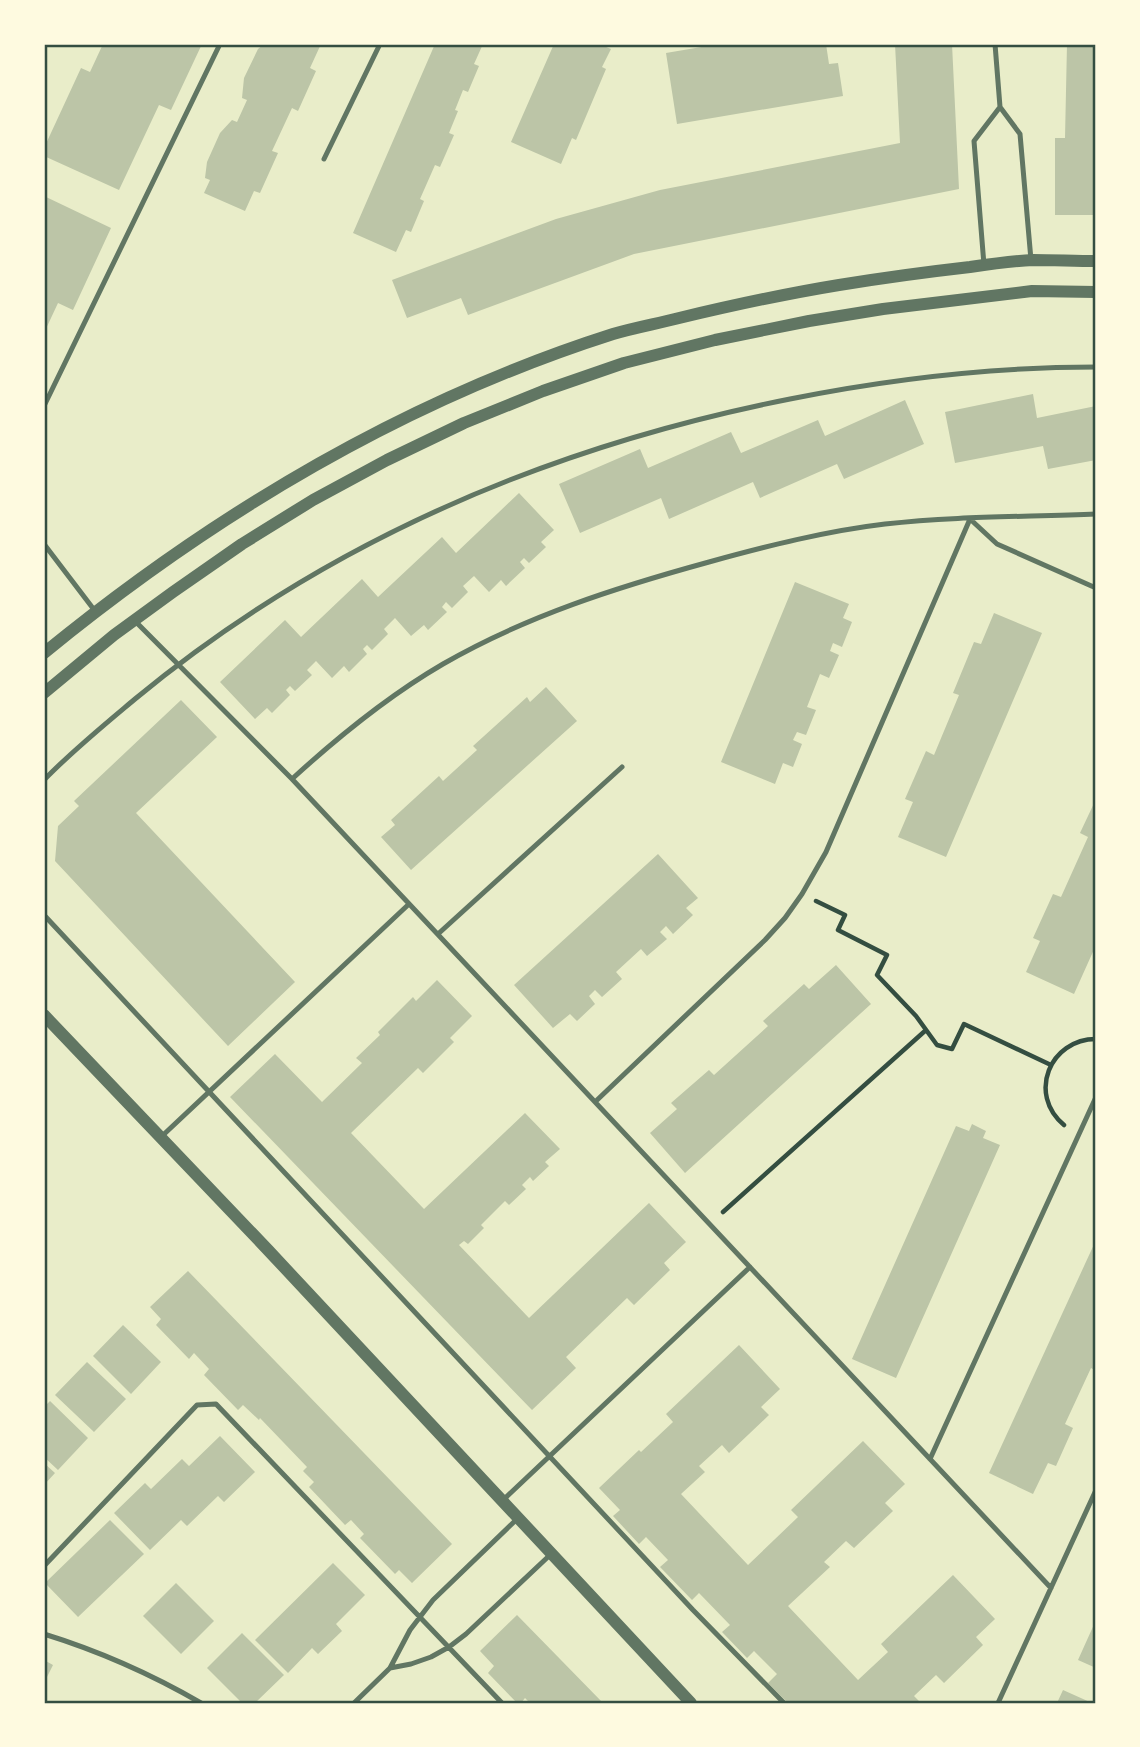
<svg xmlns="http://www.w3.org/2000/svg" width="1140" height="1747" viewBox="0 0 1140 1747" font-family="Jost,sans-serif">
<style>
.building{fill:#bcc5a7}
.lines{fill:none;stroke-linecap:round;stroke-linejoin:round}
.path{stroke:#344e41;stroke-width:4.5}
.service{stroke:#617663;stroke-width:5}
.tertiary{stroke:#617663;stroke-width:12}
.neatline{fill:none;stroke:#344e41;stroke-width:2.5}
</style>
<rect width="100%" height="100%" fill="#e9edc9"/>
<path class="building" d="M 103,44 L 202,44 L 171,110 L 159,105 L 119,190 L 44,156 L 44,148 L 81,68 L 90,72 Z
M 264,44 L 321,44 L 310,68 L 316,71 L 298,111 L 292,108 L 272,151 L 278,153 L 260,193 L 254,191 L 245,211 L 204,193 L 210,180 L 205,178 L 207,162 L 220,133 L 232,120 L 237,122 L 247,100 L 242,98 L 244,78 L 258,49 Z
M 435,44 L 483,44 L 474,64 L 479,66 L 468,92 L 463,90 L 455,110 L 458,111 L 449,133 L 454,135 L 440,167 L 435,165 L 420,199 L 424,201 L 411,232 L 406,230 L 396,252 L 353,233 Z
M 554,44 L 599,44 L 611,49 L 602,67 L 606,69 L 576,140 L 572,138 L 561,164 L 511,142 Z
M 719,44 L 826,44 L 829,64 L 838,63 L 843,96 L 677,124 L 666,53 Z
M 895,44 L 952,44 L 959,189 L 634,254 L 468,315 L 461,298 L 407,318 L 392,280 L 556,219 L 660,190 L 900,143 Z
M 1067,44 L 1096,44 L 1096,215 L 1055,215 L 1055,138 L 1065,138 Z
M 44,196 L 111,228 L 73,310 L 58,303 L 44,333 Z
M 1033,394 L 1037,418 L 1096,406 L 1096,460 L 1048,469 L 1043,446 L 955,463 L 945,412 Z
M 905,400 L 924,444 L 844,479 L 837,464 L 760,498 L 753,482 L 669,519 L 661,498 L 580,533 L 559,484 L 640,449 L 648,468 L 731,432 L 741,453 L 818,420 L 825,436 Z
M 519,493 L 554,530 L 541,542 L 546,547 L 529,563 L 524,558 L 520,562 L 525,568 L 506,586 L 501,580 L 489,592 L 474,576 L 463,586 L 468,592 L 452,608 L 446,602 L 442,607 L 447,612 L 428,630 L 424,625 L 411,636 L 395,618 L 384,629 L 388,634 L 372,650 L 367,645 L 363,649 L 367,654 L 349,672 L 344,666 L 332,678 L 316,661 L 307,670 L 312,675 L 295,691 L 290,686 L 286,690 L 290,695 L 272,713 L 267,708 L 255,719 L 220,682 L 285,620 L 301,637 L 362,579 L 378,597 L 442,537 L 456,553 Z
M 795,582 L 849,604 L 843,618 L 852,622 L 842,647 L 833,643 L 830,651 L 839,655 L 829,678 L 820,674 L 807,707 L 816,710 L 806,735 L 797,732 L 793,740 L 802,744 L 793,767 L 783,763 L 775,784 L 721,762 Z
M 994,613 L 1042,633 L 946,857 L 898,837 L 913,802 L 905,799 L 926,751 L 934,755 L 959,695 L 953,693 L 974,642 L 981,644 Z
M 546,687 L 577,721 L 411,870 L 381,837 L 395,825 L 391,820 L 439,776 L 443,781 L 477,750 L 473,746 L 527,697 L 530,702 Z
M 181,700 L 217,737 L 136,813 L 295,982 L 228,1046 L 55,861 L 58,826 L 79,806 L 74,801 Z
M 1096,799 L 1096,945 L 1074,994 L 1026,972 L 1040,941 L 1033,938 L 1053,894 L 1061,897 L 1088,837 L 1080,833 Z
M 658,854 L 698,898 L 686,908 L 693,915 L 673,934 L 666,926 L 660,932 L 667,939 L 647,956 L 641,949 L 616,972 L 622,979 L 602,997 L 595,990 L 589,996 L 595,1004 L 577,1021 L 570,1014 L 553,1028 L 514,985 Z
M 836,965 L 871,1004 L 685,1173 L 650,1133 L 677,1109 L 671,1103 L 709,1070 L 714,1075 L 768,1026 L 763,1021 L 804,984 L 809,989 Z
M 437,980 L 472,1016 L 450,1038 L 454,1042 L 423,1073 L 418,1068 L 351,1133 L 424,1209 L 525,1113 L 560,1149 L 545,1162 L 549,1166 L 533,1181 L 530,1177 L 522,1185 L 526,1189 L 509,1205 L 505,1201 L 481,1225 L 484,1228 L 468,1244 L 464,1241 L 459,1245 L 529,1318 L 649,1203 L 686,1242 L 664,1263 L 670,1270 L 634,1305 L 627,1298 L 566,1357 L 576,1368 L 532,1410 L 230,1097 L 275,1054 L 322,1102 L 362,1063 L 356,1058 L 380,1035 L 378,1032 L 413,997 L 416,1001 Z
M 972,1124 L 986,1131 L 983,1138 L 1000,1145 L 896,1378 L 852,1359 L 956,1126 L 969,1131 Z
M 1096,1240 L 1096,1371 L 1091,1368 L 1065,1424 L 1073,1428 L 1056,1466 L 1048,1463 L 1033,1494 L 989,1473 Z
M 188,1271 L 452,1544 L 412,1583 L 399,1570 L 395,1574 L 360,1538 L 364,1534 L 351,1520 L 345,1525 L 309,1487 L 314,1482 L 303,1471 L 307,1467 L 260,1418 L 259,1420 L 243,1405 L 238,1410 L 204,1375 L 209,1369 L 194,1353 L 189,1359 L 156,1325 L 161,1319 L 150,1307 Z
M 123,1325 L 161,1362 L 131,1394 L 93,1356 Z
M 739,1345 L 780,1389 L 761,1407 L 769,1415 L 729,1453 L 722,1445 L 699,1466 L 705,1472 L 681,1494 L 748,1565 L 798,1517 L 791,1510 L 863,1441 L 905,1484 L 885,1503 L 893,1511 L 854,1548 L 846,1541 L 824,1562 L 830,1567 L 788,1606 L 858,1680 L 888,1652 L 881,1644 L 953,1575 L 995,1619 L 976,1637 L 983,1645 L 944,1683 L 936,1675 L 914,1696 L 919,1701 L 918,1703 L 805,1703 L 803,1701 L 801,1703 L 788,1703 L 768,1683 L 777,1674 L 754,1651 L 747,1658 L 722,1632 L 730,1625 L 699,1593 L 692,1600 L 660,1567 L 668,1560 L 646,1537 L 639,1544 L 613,1516 L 620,1510 L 599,1488 L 639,1450 L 641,1452 L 673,1422 L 666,1414 Z
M 87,1362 L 126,1399 L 94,1432 L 55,1395 Z
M 50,1401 L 88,1438 L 58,1470 L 44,1457 L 44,1407 Z
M 220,1436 L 255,1472 L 224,1502 L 218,1496 L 187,1526 L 181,1520 L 150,1550 L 114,1513 L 145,1483 L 151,1489 L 182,1459 L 189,1466 Z
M 44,1463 L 55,1473 L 44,1485 Z
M 110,1520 L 144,1554 L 78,1617 L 45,1583 Z
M 333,1563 L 365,1595 L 336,1624 L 342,1631 L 318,1654 L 312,1648 L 288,1673 L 255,1640 Z
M 176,1583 L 214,1621 L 181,1654 L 143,1616 Z
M 517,1615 L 603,1703 L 530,1703 L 525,1698 L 521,1703 L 517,1703 L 488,1673 L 494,1666 L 480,1651 Z
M 1096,1620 L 1096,1668 L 1078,1660 Z
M 242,1633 L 284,1675 L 255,1703 L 242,1703 L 207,1668 Z
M 44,1660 L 53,1665 L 44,1683 Z
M 1063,1690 L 1092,1703 L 1057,1703 Z"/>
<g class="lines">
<path class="path" d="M 816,901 L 845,915 L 838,930 L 887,955 L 877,975 L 916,1016 L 937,1045 L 952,1049 L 964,1024 L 1051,1065
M 1064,1125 C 1027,1094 1050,1039 1096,1039
M 723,1212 L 926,1030"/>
<path class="service" d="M 995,44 L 1000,107 L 1020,134 L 1031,260
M 324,159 L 380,44
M 984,265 L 974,141 L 1000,107
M 44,406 L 220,44
M 44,544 L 95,611
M 134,620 L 292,779 L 1051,1588
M 292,779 C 339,736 388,696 443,664 C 526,616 618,587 709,562 C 767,546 826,531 885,524 C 955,516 1026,517 1096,514
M 44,780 C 72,751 104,725 135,699 C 326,541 548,447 790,399 C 890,379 993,367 1096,367
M 44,915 L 693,1610 L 784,1703
M 438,934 L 622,767
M 595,1102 L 765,940 L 785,918 L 802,894 L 826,852 L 970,519 L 997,544 L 1096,588
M 161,1137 L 409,904
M 930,1459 L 1096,1097
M 502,1501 L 750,1267
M 44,1566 L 197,1405 L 216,1404 L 502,1703
M 44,1634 C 99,1651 151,1674 201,1703
M 390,1668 L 411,1664 L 431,1657 L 449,1647 L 466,1634 L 550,1555
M 354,1703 L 390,1668 L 410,1630 L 433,1600 L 518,1518
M 998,1703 L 1096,1490"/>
<path class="tertiary" d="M 44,653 C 214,514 403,401 613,334 C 633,328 655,324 675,319 C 729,306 784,294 839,285 C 882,278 926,272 970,267 C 991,264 1012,261 1033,260 C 1054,260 1075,261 1096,261
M 44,693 L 114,635 L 173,592 L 242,544 L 313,500 L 387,460 L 464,423 L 543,391 L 624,363 L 715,340 L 809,321 L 883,309 L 1032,291 L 1096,292
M 44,1015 L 268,1250 L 691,1703"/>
</g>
<rect width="1140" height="1747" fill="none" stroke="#fefae0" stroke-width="91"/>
<rect x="46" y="46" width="1048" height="1656" class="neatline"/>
</svg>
